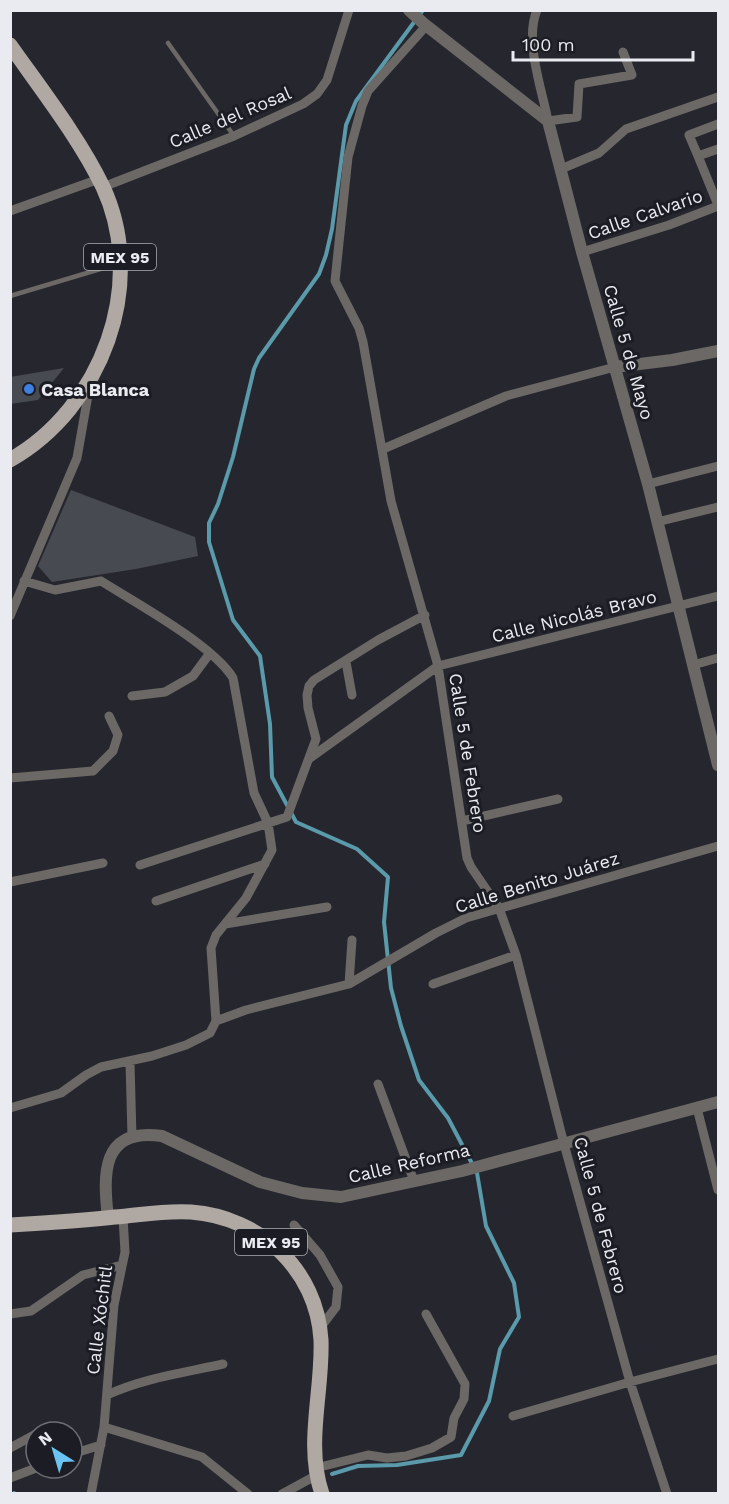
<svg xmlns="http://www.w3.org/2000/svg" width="729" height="1504" viewBox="0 0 729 1504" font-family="'Work Sans',sans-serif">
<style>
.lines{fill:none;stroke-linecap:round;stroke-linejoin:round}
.stream{stroke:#5a9aab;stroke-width:4}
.building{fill:#484a51}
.service{stroke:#6b6865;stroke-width:4.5}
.minor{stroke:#6b6865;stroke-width:9}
.tertiary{stroke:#6b6865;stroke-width:12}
.primary{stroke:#afa8a3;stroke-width:15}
.shop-dot{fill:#3f7fe0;stroke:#1c1d24;stroke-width:2}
.labels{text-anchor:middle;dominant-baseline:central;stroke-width:6;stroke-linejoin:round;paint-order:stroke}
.shield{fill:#1c1d24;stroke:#acadb3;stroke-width:1.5}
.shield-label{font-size:16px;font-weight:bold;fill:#eaebf0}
.street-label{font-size:18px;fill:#eaebf0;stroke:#1c1d24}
.poi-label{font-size:18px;font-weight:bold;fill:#eaebf0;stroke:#1c1d24;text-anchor:start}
</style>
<rect width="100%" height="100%" fill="#26272e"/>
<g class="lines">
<path class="stream" d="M 332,1474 L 358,1466 L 397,1465 L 461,1455 L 489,1401 L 500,1349 L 519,1317 L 514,1283 L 486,1226 L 477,1173 L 448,1118 L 419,1080 L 401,1026 L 391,988 L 384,922 L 388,877 L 357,849 L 296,822 L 272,777 L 270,724 L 260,656 L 233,620 L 209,542 L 209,523 L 218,504 L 233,457 L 254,369 L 259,358 L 319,274 L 326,255 L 332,229 L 346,125 L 356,101 L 423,10
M 14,1493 L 14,1494"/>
</g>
<path class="building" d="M 64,368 L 38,400 L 10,404 L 10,377 Z
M 71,490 L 195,537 L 198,556 L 136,569 L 52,582 L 38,566 Z"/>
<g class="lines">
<path class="service" d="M 168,43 L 234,136
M 10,296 L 117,264"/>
<path class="minor" d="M 537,10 C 524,41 542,89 548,121 L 577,117 L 579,84 L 632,75 L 623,52
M 426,26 L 368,91 L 362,106 L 348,157 L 335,281 L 359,328 L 363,342 L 391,501 L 438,666 L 467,858 L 471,867 L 499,908 L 516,955 L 564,1144 L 630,1382 L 667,1494
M 718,149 L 698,156 L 718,205
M 698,156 L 689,135 L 718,124
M 561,169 L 599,153 L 626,129 L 718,97
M 103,187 L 234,136 L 303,104 L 317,94 L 327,80 L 349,10
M 10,211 L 99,179
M 582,252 L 669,225 L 718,206
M 383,449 L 506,396 L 615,367
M 648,484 L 718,466
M 657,522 L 718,507
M 24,581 L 55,590 L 101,581 C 136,603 213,645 233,678 L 254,793 L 268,823 L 272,850 L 246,898 L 216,935 L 211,948 L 216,1021
M 10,616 L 77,458 L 90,384
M 346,662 L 352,695
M 693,665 L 718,658
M 132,696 L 165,692 L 193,676 L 210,653
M 310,758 L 438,666 L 718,596
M 10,778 L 93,771 L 113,751 L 118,735 L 109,716
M 462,821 L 558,799
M 140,865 L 287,817 L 316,739 L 308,708 L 307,695 L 309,686 L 314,680 L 378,640 L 425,615
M 10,882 L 103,863
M 156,901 L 265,864
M 225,924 L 327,907
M 349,984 L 352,940
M 433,984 L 516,955
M 130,1062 L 132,1137
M 378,1084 L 414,1181
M 10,1108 L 61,1093 L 86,1075 L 101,1067 L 152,1056 L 186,1045 L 210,1033 L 216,1021 L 246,1010 L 349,984 L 436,933 L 466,918 L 718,846
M 697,1108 L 718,1190
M 294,1225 L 320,1255 L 338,1287 L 336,1307 L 320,1328
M 10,1314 L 31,1311 L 83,1275 L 122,1265
M 107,1395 C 144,1378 183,1373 223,1364
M 513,1416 L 630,1382 L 718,1359
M 104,1427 L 202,1457 L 248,1494
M 10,1448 L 36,1434
M 72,1454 L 101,1445
M 316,1468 L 368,1455 L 387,1458 L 406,1456 L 432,1448 L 451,1437 L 454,1418 L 464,1399 L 465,1384 L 426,1314
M 10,1478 L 36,1468
M 91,1494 L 104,1427 L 114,1305 L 125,1252 L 123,1217
M 282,1494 L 317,1475"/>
<path class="tertiary" d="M 409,10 L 423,23 L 548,121 L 582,252 L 648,484 L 718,765
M 615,367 L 672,360 L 718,351
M 108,1218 C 103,1174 101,1127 162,1136 L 260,1182 L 302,1193 L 341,1197 L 462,1171 L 718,1102"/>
<path class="primary" d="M 10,45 C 41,89 80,139 103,187 C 148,284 102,408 10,460
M 10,1225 C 45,1223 80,1221 115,1217 C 140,1215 166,1210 191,1212 C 260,1217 317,1270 321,1340 C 323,1391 305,1444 322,1494"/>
</g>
<circle class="shop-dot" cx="29" cy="389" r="6"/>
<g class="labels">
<g class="shield">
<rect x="84" y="244" width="72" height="26" rx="4.5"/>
<rect x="235" y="1229" width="72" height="26" rx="4.5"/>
</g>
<g class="shield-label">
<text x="120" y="257">MEX 95</text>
<text x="271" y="1242">MEX 95</text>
</g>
<g class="street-label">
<text transform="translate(230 117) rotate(-23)">Calle del Rosal</text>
<text transform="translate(645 214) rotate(-19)">Calle Calvario</text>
<text transform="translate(629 352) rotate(74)">Calle 5 de Mayo</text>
<text transform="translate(574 616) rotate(-14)">Calle Nicolás Bravo</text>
<text transform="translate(468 753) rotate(81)">Calle 5 de Febrero</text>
<text transform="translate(537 882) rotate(-17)">Calle Benito Juárez</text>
<text transform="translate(409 1163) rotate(-13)">Calle Reforma</text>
<text transform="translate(601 1215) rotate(75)">Calle 5 de Febrero</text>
<text transform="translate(99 1320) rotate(-83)">Calle Xóchitl</text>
</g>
<g class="poi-label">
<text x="41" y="389">Casa Blanca</text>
</g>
</g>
<rect width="729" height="1504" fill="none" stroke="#eaebf0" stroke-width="24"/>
<g transform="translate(54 1450) rotate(323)"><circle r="28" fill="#1c1d24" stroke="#6e6f76" stroke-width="1.5"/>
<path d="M0-4.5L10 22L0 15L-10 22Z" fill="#6ac3f1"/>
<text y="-9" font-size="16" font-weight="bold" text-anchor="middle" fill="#eaebf0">N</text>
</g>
<path d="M513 51v9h180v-9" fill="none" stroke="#eaebf0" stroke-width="3"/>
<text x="522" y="51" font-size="18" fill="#eaebf0" stroke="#1c1d24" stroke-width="4.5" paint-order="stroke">100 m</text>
</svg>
